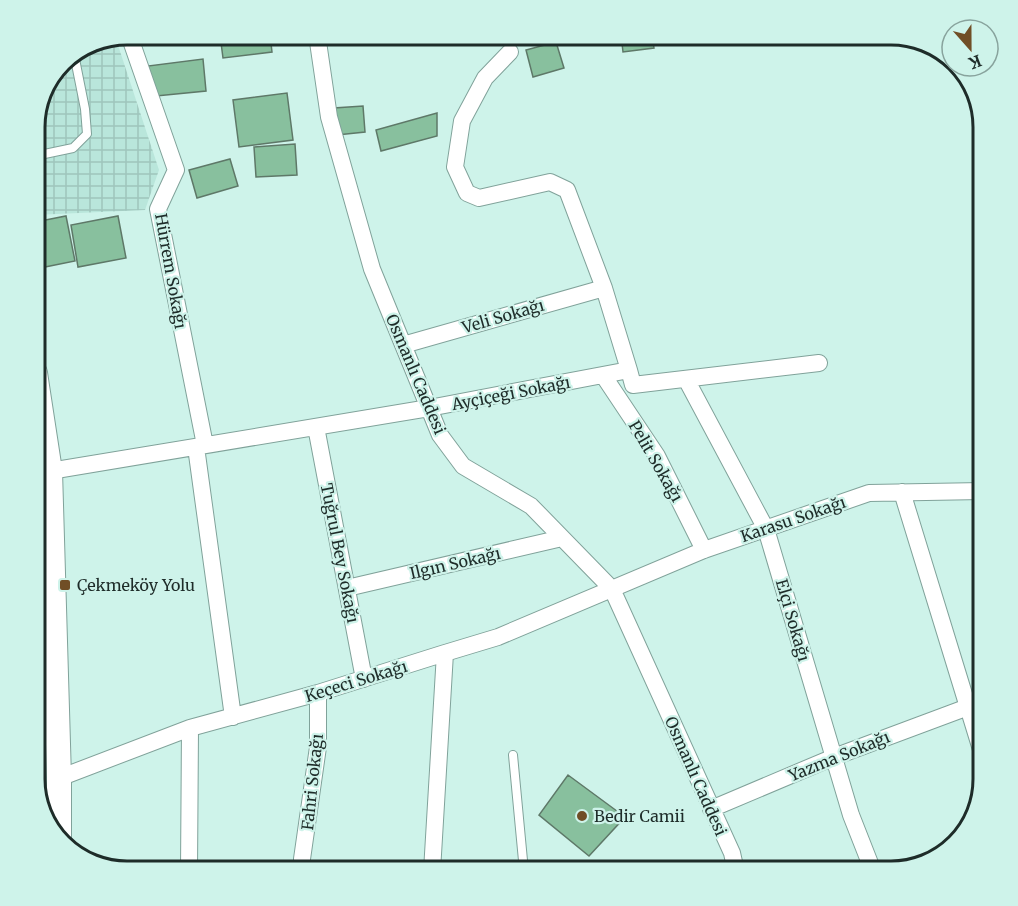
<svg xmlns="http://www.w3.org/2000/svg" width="1018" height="906" viewBox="0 0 1018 906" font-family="Merriweather,serif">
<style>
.industrial{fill:url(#industrial-grid)}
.building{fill:#88c09e;stroke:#5e7868;stroke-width:1.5}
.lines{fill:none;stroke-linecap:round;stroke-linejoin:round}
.lane-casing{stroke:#80a29a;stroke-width:10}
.street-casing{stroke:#80a29a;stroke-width:18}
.secondary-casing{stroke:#80a29a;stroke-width:26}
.lane{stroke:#fff;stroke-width:8}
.street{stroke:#fff;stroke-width:16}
.secondary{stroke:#fff;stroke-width:24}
.poi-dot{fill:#704e26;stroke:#cef3ea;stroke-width:2}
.labels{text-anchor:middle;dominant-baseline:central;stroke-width:4.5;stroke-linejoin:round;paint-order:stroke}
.street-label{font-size:16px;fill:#1e2c29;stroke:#cef3ea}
.poi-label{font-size:16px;fill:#1e2c29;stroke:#cef3ea;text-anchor:start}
.rim{fill:none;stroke:#1e2c29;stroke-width:3}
</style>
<defs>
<pattern id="industrial-grid" width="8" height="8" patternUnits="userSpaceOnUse" patternTransform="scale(1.5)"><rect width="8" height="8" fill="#b9e6db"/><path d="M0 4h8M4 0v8" fill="none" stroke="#9fc5bc"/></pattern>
</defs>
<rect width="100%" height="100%" fill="#cef3ea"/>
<path class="industrial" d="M 116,39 L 159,170 L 145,210 L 35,215 L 35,120 L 66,58 Z"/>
<path class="building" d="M 220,35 L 270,35 L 272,52 L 223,58 Z
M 401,35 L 448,35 L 449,40 L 402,45 Z
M 621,35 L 652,35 L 654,48 L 623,52 Z
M 556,42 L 564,68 L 533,77 L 526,50 Z
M 203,59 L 206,91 L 156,96 L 140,67 Z
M 287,93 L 293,140 L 239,147 L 233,100 Z
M 363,106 L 365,132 L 337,135 L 334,108 Z
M 437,113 L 437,136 L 381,151 L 376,130 Z
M 295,144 L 297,175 L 256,177 L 254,147 Z
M 230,159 L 238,186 L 197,198 L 189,170 Z
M 66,216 L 75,261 L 35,269 L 35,222 Z
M 118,216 L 126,258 L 78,267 L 71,225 Z
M 568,775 L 625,817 L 589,856 L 539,815 Z"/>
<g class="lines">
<defs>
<path id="lane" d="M 35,156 L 73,148 L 87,134 L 85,109 L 74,54
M 513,755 L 524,871"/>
<path id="street" d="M 129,35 L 176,170 L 158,209 L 205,445
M 317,35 L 329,117 L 372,269 L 440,435 L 463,466 L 531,506 L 612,589 L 732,853 L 736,871
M 510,52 L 485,78 L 462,121 L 455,167 L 467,193 L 479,198 L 550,182 L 567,190 L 604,288 L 629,370
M 403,345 L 604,288
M 603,375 L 657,456 L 704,550
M 686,379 L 766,529 L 851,815 L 873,871
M 316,427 L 364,679
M 196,447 L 233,717
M 35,472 L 50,471 L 429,408 L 629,370 L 633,385 L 819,363
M 902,492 L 983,756
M 347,588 L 562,538
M 445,653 L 498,637 L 704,550 L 869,493 L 983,491
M 35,727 L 57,727
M 59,778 L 190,728 L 318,693 L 445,653 L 432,871
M 711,809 L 834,757 L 968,707
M 189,871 L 190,728
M 302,871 L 302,859 L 318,747 L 318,693"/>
<path id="secondary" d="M 35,373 L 50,471 L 59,778 L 59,839"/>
</defs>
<use href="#lane" class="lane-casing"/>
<use href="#street" class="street-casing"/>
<use href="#secondary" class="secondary-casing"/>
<use href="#lane" class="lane"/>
<use href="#street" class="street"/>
<use href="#secondary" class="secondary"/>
</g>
<g class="poi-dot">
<rect x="59" y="579" width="12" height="12" rx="3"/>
<circle cx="582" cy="816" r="6"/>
</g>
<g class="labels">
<g class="street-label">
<text transform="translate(171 271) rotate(80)">Hürrem Sokağı</text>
<text transform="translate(503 316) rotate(-16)">Veli Sokağı</text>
<text transform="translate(416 374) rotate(67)">Osmanlı Caddesi</text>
<text transform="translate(511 393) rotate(-11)">Ayçiçeği Sokağı</text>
<text transform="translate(656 461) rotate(60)">Pelit Sokağı</text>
<text transform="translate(793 519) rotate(-19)">Karasu Sokağı</text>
<text transform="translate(340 553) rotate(79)">Tuğrul Bey Sokağı</text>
<text transform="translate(455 563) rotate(-13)">Ilgın Sokağı</text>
<text transform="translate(793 620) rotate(74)">Elçi Sokağı</text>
<text transform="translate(356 681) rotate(-17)">Keçeci Sokağı</text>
<text transform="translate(839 756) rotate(-22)">Yazma Sokağı</text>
<text transform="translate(696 776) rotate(66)">Osmanlı Caddesi</text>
<text transform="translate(312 782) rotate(-84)">Fahri Sokağı</text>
</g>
<g class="poi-label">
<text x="77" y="585">Çekmeköy Yolu</text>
<text x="594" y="816">Bedir Camii</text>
</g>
</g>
<path d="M0 0H1018V906H0ZM127 45H891A82 82 0 0 1 973 127V779A82 82 0 0 1 891 861H127A82 82 0 0 1 45 779V127A82 82 0 0 1 127 45Z" fill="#cef3ea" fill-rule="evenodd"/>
<path class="rim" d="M127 45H891A82 82 0 0 1 973 127V779A82 82 0 0 1 891 861H127A82 82 0 0 1 45 779V127A82 82 0 0 1 127 45Z"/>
<g transform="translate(970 48) rotate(159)"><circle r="28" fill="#cef3ea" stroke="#88a39d" stroke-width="1.5"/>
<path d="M0-4.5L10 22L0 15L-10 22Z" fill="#704e26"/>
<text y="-9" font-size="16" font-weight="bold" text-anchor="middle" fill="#1e2c29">K</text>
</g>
</svg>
